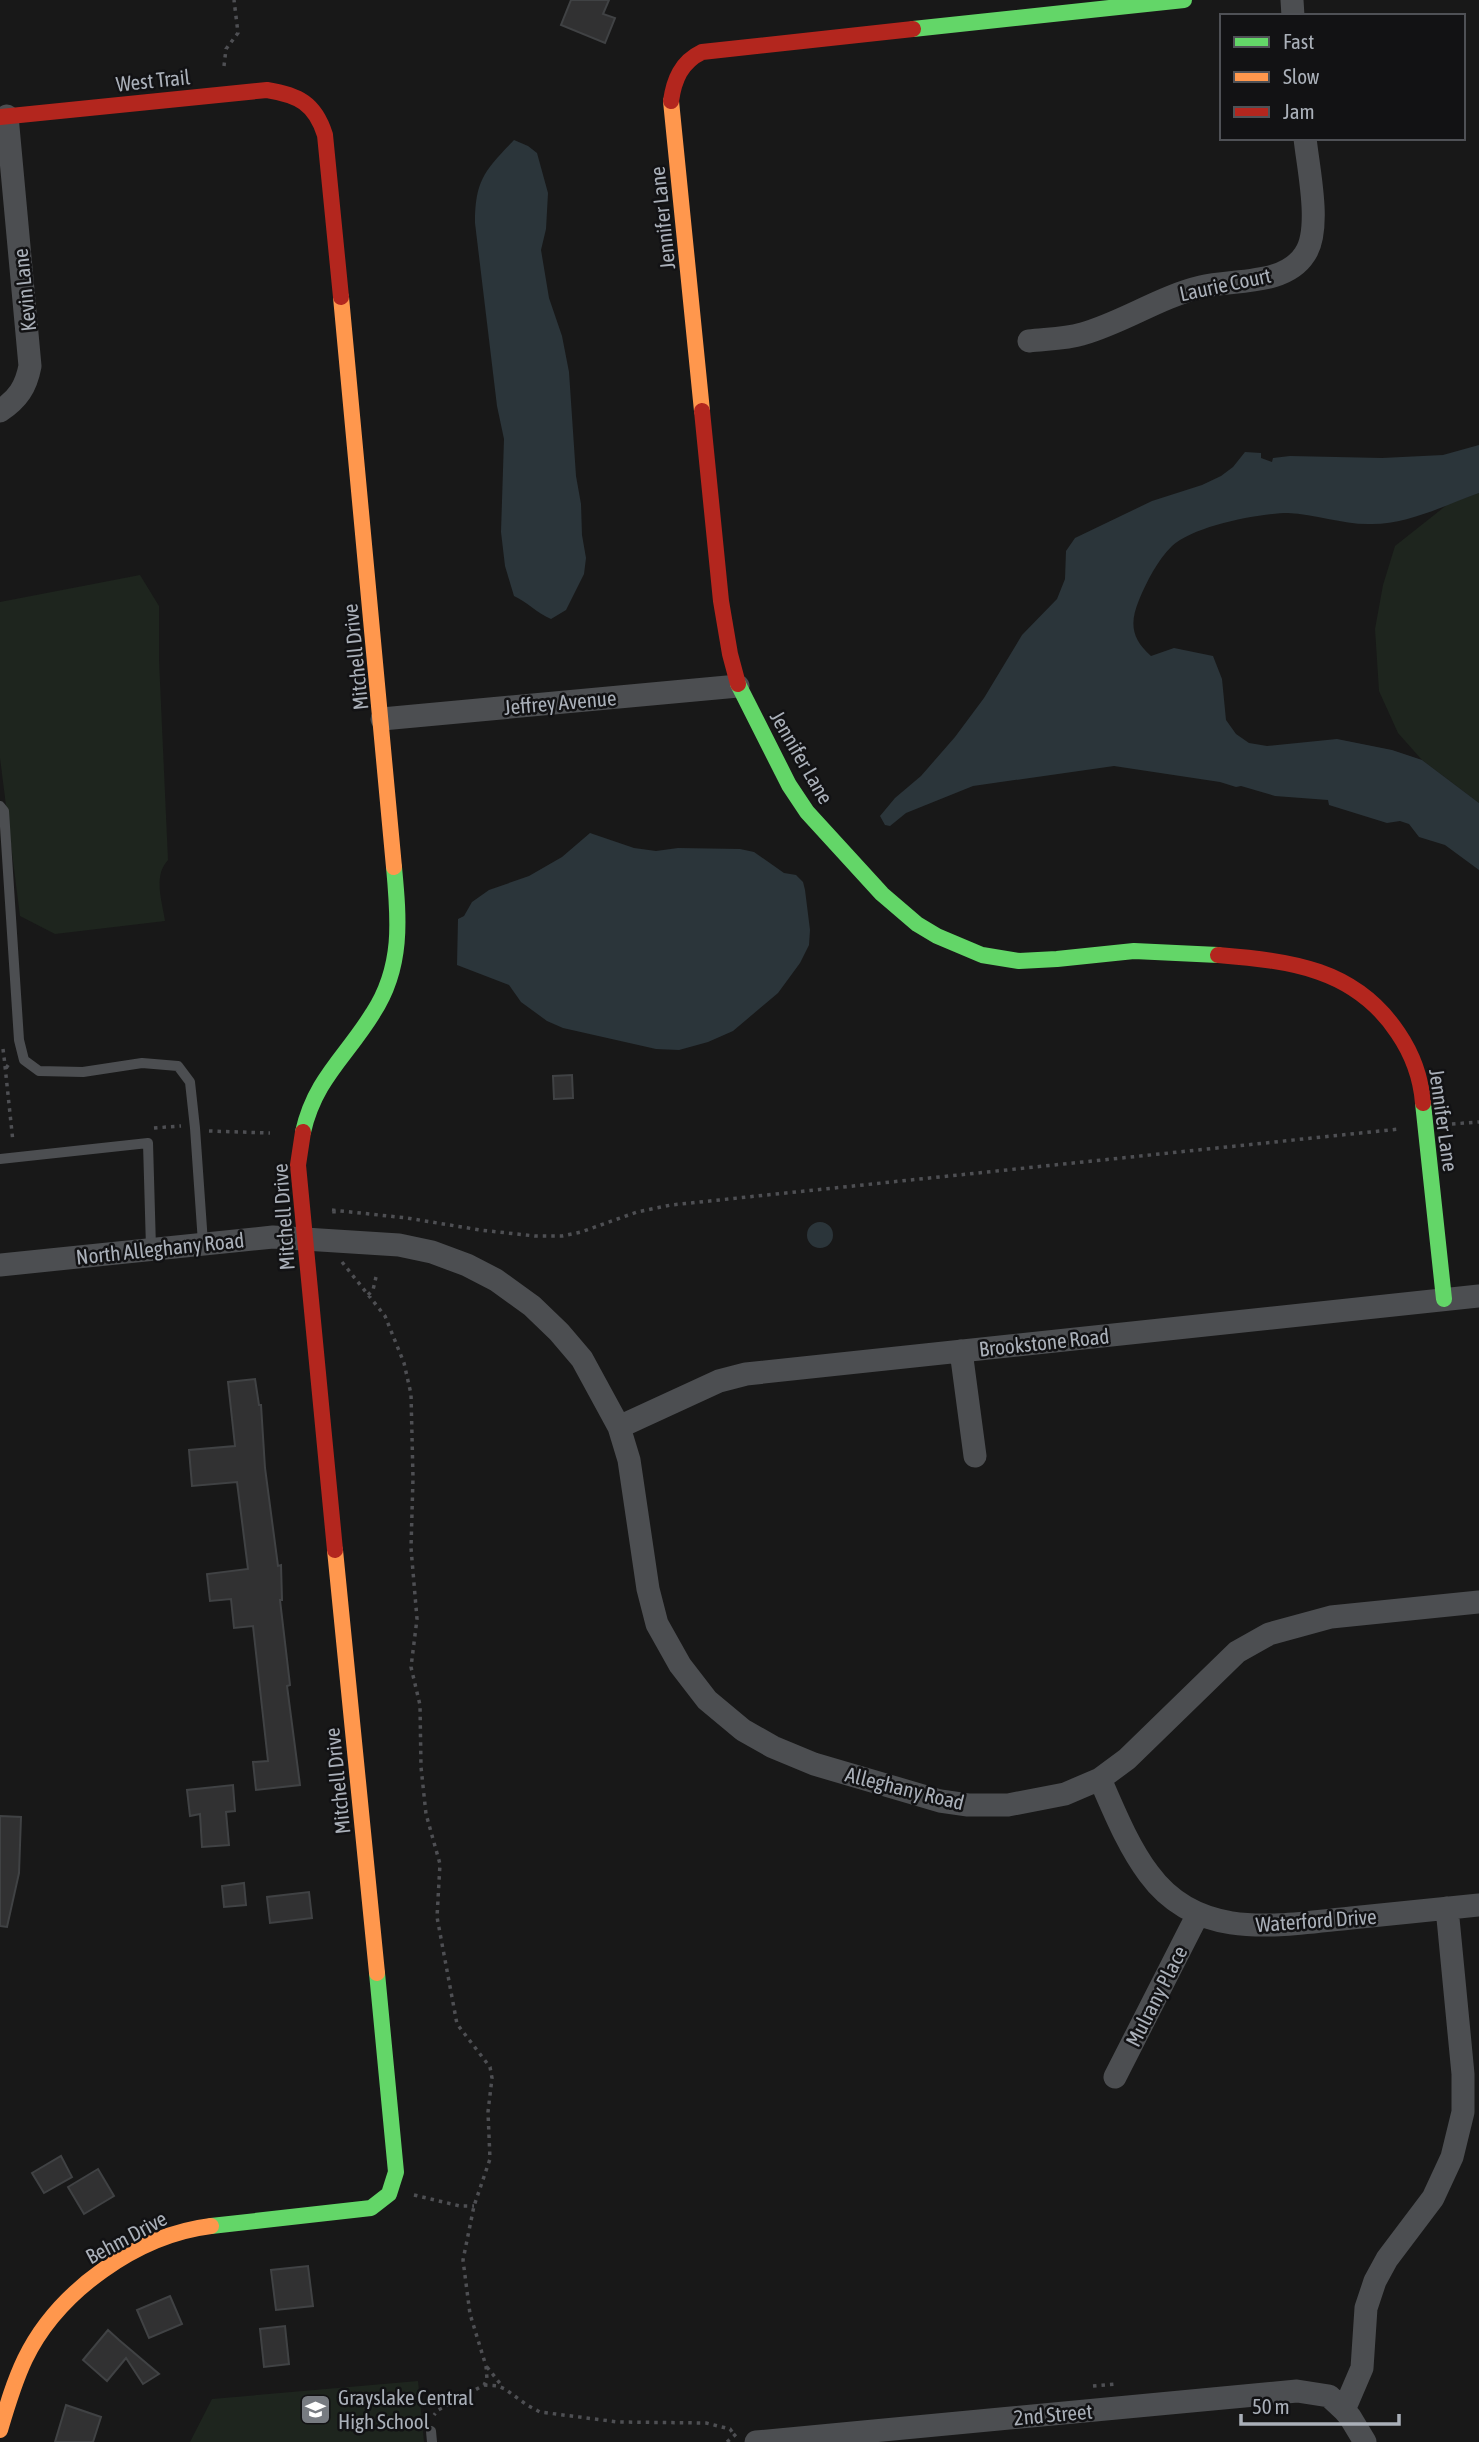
<svg xmlns="http://www.w3.org/2000/svg" width="1479" height="2442" viewBox="0 0 1479 2442" font-family="'Asap Condensed',sans-serif">
<style>
.green{fill:#1e251e}
.water{fill:#2b353a}
.building{fill:#313132;stroke:#404244;stroke-width:2}
.lines{fill:none;stroke-linecap:round;stroke-linejoin:round}
.path{stroke:#4e4f53;stroke-width:3.5;stroke-dasharray:3.5 5;stroke-linecap:butt}
.lane{stroke:#4c4e51;stroke-width:10}
.street{stroke:#4c4e51;stroke-width:23}
.fast{stroke:#63d668;stroke-width:16}
.slow{stroke:#ff974d;stroke-width:16}
.jam{stroke:#b3261e;stroke-width:16}
.labels{text-anchor:middle;dominant-baseline:central;stroke-width:5;stroke-linejoin:round;paint-order:stroke}
.street-label{font-size:21px;fill:#aab0b9;stroke:#121214}
.poi-label{font-size:21px;fill:#aab0b9;stroke:#121214;text-anchor:start}
</style>
<rect width="100%" height="100%" fill="#181818"/>
<path class="green" d="M 1479,493 L 1479,803 L 1422,760 L 1398,733 L 1379,691 L 1375,629 L 1383,585 L 1395,546 L 1448,504 Z
M 140,575 L 159,606 L 159,660 L 168,860 C 153,876 162,901 165,921 L 55,934 L 20,916 L 0,758 L 0,602 Z
M 418,2381 L 424,2442 L 190,2442 L 212,2399 Z"/>
<path class="water" d="M 514,140 L 528,146 L 537,153 L 548,193 L 546,229 L 541,250 L 549,298 L 562,336 L 569,372 L 576,476 L 581,504 L 582,535 L 586,558 L 584,574 L 566,610 L 551,619 C 537,613 527,602 514,596 L 505,566 L 501,532 L 504,439 L 497,406 L 475,223 C 475,180 485,170 514,140 Z
M 1479,445 L 1479,493 C 1445,505 1409,524 1372,524 C 1344,525 1316,514 1288,513 C 1259,513 1193,526 1172,546 C 1157,561 1147,581 1139,600 C 1129,624 1132,639 1151,656 L 1174,648 L 1213,656 L 1222,679 L 1226,720 L 1236,734 L 1249,743 L 1267,746 L 1337,739 L 1392,750 L 1422,760 L 1479,803 L 1479,870 L 1445,845 L 1419,837 L 1409,824 L 1400,821 L 1387,823 L 1329,805 L 1328,800 L 1275,796 L 1241,786 L 1236,787 L 1220,782 L 1114,766 L 973,786 L 906,813 L 890,826 L 885,825 L 880,816 L 895,798 L 921,776 L 955,737 L 984,698 L 1022,635 L 1057,599 L 1065,579 L 1066,551 L 1075,538 L 1152,501 L 1202,485 L 1221,476 L 1233,467 L 1245,452 L 1261,453 L 1261,458 L 1272,462 L 1273,458 L 1290,456 L 1382,458 L 1443,455 Z
M 590,833 L 634,848 L 656,851 L 678,848 L 740,849 L 754,852 L 784,873 L 796,875 L 803,882 L 805,890 L 810,930 L 809,945 L 800,963 L 778,993 L 733,1031 L 708,1042 L 679,1050 L 656,1049 L 563,1028 L 547,1021 L 521,1002 L 509,985 L 457,965 L 458,919 L 464,916 L 472,902 L 489,890 L 529,876 L 562,857 Z
M807 1235a13 13 0 1 1 26 0a13 13 0 1 1-26 0Z"/>
<path class="building" d="M 571,0 L 609,0 L 603,14 L 615,18 L 605,43 L 561,25 Z
M 572,1075 L 573,1098 L 554,1099 L 553,1076 Z
M 255,1379 L 259,1405 L 261,1405 L 265,1468 L 278,1566 L 281,1565 L 282,1600 L 280,1600 L 290,1685 L 287,1686 L 300,1785 L 256,1790 L 253,1762 L 268,1761 L 253,1626 L 234,1628 L 231,1599 L 210,1601 L 207,1574 L 248,1569 L 237,1482 L 192,1486 L 189,1450 L 235,1446 L 228,1382 Z
M 233,1785 L 235,1811 L 226,1812 L 229,1845 L 202,1847 L 200,1814 L 190,1816 L 187,1790 Z
M 0,1816 L 21,1817 L 19,1873 L 7,1927 L 0,1926 Z
M 244,1883 L 246,1905 L 224,1907 L 222,1886 Z
M 309,1892 L 312,1918 L 270,1923 L 267,1897 Z
M 61,2156 L 72,2177 L 44,2193 L 32,2173 Z
M 98,2169 L 114,2196 L 84,2214 L 68,2187 Z
M 308,2266 L 313,2306 L 276,2310 L 271,2270 Z
M 170,2296 L 182,2324 L 149,2338 L 137,2310 Z
M 285,2326 L 289,2364 L 264,2367 L 260,2329 Z
M 108,2330 L 119,2340 L 159,2374 L 143,2384 L 126,2358 L 107,2381 L 83,2360 Z
M 66,2405 L 101,2417 L 93,2442 L 55,2442 Z"/>
<g class="lines">
<path class="path" d="M 224,66 L 226,49 L 238,33 L 234,0
M 3,1049 L 5,1065 L 11,1069
M 5,1066 L 13,1142
M 1452,1124 L 1479,1122
M 154,1128 L 181,1126
M 209,1131 L 270,1133
M 332,1210 L 407,1218 L 480,1230 L 535,1236 L 562,1236 L 581,1232 L 637,1212 L 671,1205 L 1399,1129
M 334,1210 L 334,1218
M 342,1262 L 385,1316 L 404,1363 L 411,1394 L 413,1478 L 411,1548 L 417,1619 L 411,1667 L 420,1705 L 421,1767 L 426,1814 L 440,1864 L 437,1917 L 457,2024 L 490,2067 L 492,2078 L 488,2112 L 490,2159 L 474,2206 L 463,2260 L 470,2314 L 486,2366 L 487,2379 L 484,2385 L 438,2410 L 434,2415
M 368,1295 L 373,1290 L 376,1277
M 414,2195 L 460,2206 L 474,2206
M 487,2367 L 502,2386
M 484,2385 L 498,2386 L 505,2389 L 527,2405 L 540,2412 L 618,2422 L 706,2423 L 730,2429 L 735,2436
M 1093,2386 L 1116,2384
M 727,2442 L 736,2434"/>
<path class="lane" d="M 0,806 L 4,811 L 19,1040 L 24,1060 L 39,1071 L 83,1072 L 142,1063 L 178,1066 L 190,1082 L 195,1128 L 203,1243
M 0,1159 L 148,1143 L 151,1248
M 431,2431 L 432,2442"/>
<path class="street" d="M 1292,0 L 1293,16
M 1029,341 C 1046,339 1066,339 1082,334 C 1124,322 1159,297 1201,287 C 1234,279 1285,286 1305,254 C 1322,229 1308,168 1305,138
M 0,411 C 18,399 26,387 30,366 L 7,116
M 382,719 L 738,686
M 0,1265 L 273,1237 L 399,1245 L 432,1252 L 467,1265 L 496,1280 L 532,1306 L 559,1332 L 582,1359 L 619,1427 L 629,1460 L 648,1589 L 657,1624 L 680,1665 L 707,1700 L 743,1730 L 773,1747 L 814,1764 L 940,1801 L 968,1805 L 1008,1805 L 1065,1794 L 1100,1779 L 1127,1759 L 1237,1652 L 1269,1634 L 1331,1617 L 1479,1602
M 961,1351 L 975,1456
M 619,1427 L 719,1381 L 746,1374 L 1479,1296
M 1100,1779 C 1114,1811 1128,1846 1149,1874 C 1199,1942 1279,1925 1351,1918 C 1394,1914 1436,1909 1479,1905
M 1115,2077 L 1198,1914
M 756,2442 L 1297,2391 L 1329,2396 L 1344,2410
M 1365,2442 L 1350,2417 L 1344,2410 L 1362,2368 L 1366,2308 L 1375,2281 L 1387,2259 L 1433,2198 L 1452,2157 L 1463,2112 L 1463,2074 L 1447,1908"/>
<path class="fast" d="M 913,29 L 1184,0
M 738,684 L 789,785 L 807,812 L 882,894 L 917,924 L 937,936 L 982,955 L 1019,961 L 1057,959 L 1134,951 L 1218,955
M 1423,1103 L 1444,1299
M 303,1132 C 315,1079 346,1057 373,1013 C 403,967 399,920 394,867
M 211,2226 L 371,2208 L 389,2194 L 396,2172 L 377,1973"/>
<path class="slow" d="M 671,101 L 702,411
M 341,297 L 394,867
M 335,1550 L 377,1973
M 0,2430 C 7,2406 14,2382 25,2359 C 58,2291 137,2235 211,2226"/>
<path class="jam" d="M 671,101 C 674,80 681,62 702,52 L 913,29
M 0,117 L 267,90 C 298,95 315,103 325,135 L 341,297
M 702,411 L 721,601 L 730,654 L 738,684
M 1218,955 C 1290,961 1355,968 1398,1033 C 1413,1055 1421,1078 1423,1103
M 303,1132 L 298,1165 L 335,1550"/>
</g>
<defs>
<symbol id="school-square" viewBox="-11 -11 22 22"><rect x="-9" y="-9" width="18" height="18" rx="4" fill="#777b81" stroke="#121214"/><path d="M0-5L7-2L0 1L-7-2ZM-4 1L0 2.5L4 1V4Q0 6-4 4Z" fill="#fff"/></symbol>
</defs>
<g fill-rule="evenodd">
<use href="#school-square" x="298" y="2392" width="35" height="35"/>
</g>
<g class="labels">
<g class="street-label">
<text transform="translate(153 80) rotate(-6)">West Trail</text>
<text transform="translate(662 218) rotate(-96)">Jennifer Lane</text>
<text transform="translate(1225 284) rotate(-12)">Laurie Court</text>
<text transform="translate(24 290) rotate(-96)">Kevin Lane</text>
<text transform="translate(355 657) rotate(-96)">Mitchell Drive</text>
<text transform="translate(560 702) rotate(-5)">Jeffrey Avenue</text>
<text transform="translate(802 757) rotate(60)">Jennifer Lane</text>
<text transform="translate(1444 1120) rotate(82)">Jennifer Lane</text>
<text transform="translate(283 1217) rotate(-94)">Mitchell Drive</text>
<text transform="translate(160 1248) rotate(-6)">North Alleghany Road</text>
<text transform="translate(1044 1342) rotate(-6)">Brookstone Road</text>
<text transform="translate(337 1781) rotate(-96)">Mitchell Drive</text>
<text transform="translate(905 1788) rotate(14)">Alleghany Road</text>
<text transform="translate(1316 1920) rotate(-4)">Waterford Drive</text>
<text transform="translate(1156 1996) rotate(-63)">Mulrany Place</text>
<text transform="translate(126 2237) rotate(-28)">Behm Drive</text>
<text transform="translate(1053 2414) rotate(-5)">2nd Street</text>
</g>
<g class="poi-label">
<text x="338" y="2397">Grayslake Central<tspan x="338" dy="24">High School</tspan></text>
</g>
</g>
<rect x="1220" y="14" width="245" height="126" fill="#121214" stroke="#4f5156" stroke-width="2"/>
<rect x="1234" y="37" width="35" height="10" fill="#63d668" stroke="#4f5156" stroke-width="2"/>
<text x="1283" y="49" font-size="21" fill="#aab0b9">Fast</text>
<rect x="1234" y="72" width="35" height="10" fill="#ff974d" stroke="#4f5156" stroke-width="2"/>
<text x="1283" y="84" font-size="21" fill="#aab0b9">Slow</text>
<rect x="1234" y="107" width="35" height="10" fill="#b3261e" stroke="#4f5156" stroke-width="2"/>
<text x="1283" y="119" font-size="21" fill="#aab0b9">Jam</text>
<path d="M1241 2414v10h158v-10" fill="none" stroke="#aab0b9" stroke-width="3.5"/>
<text x="1252" y="2414" font-size="21" fill="#aab0b9" stroke="#121214" stroke-width="5" paint-order="stroke">50 m</text>
</svg>
